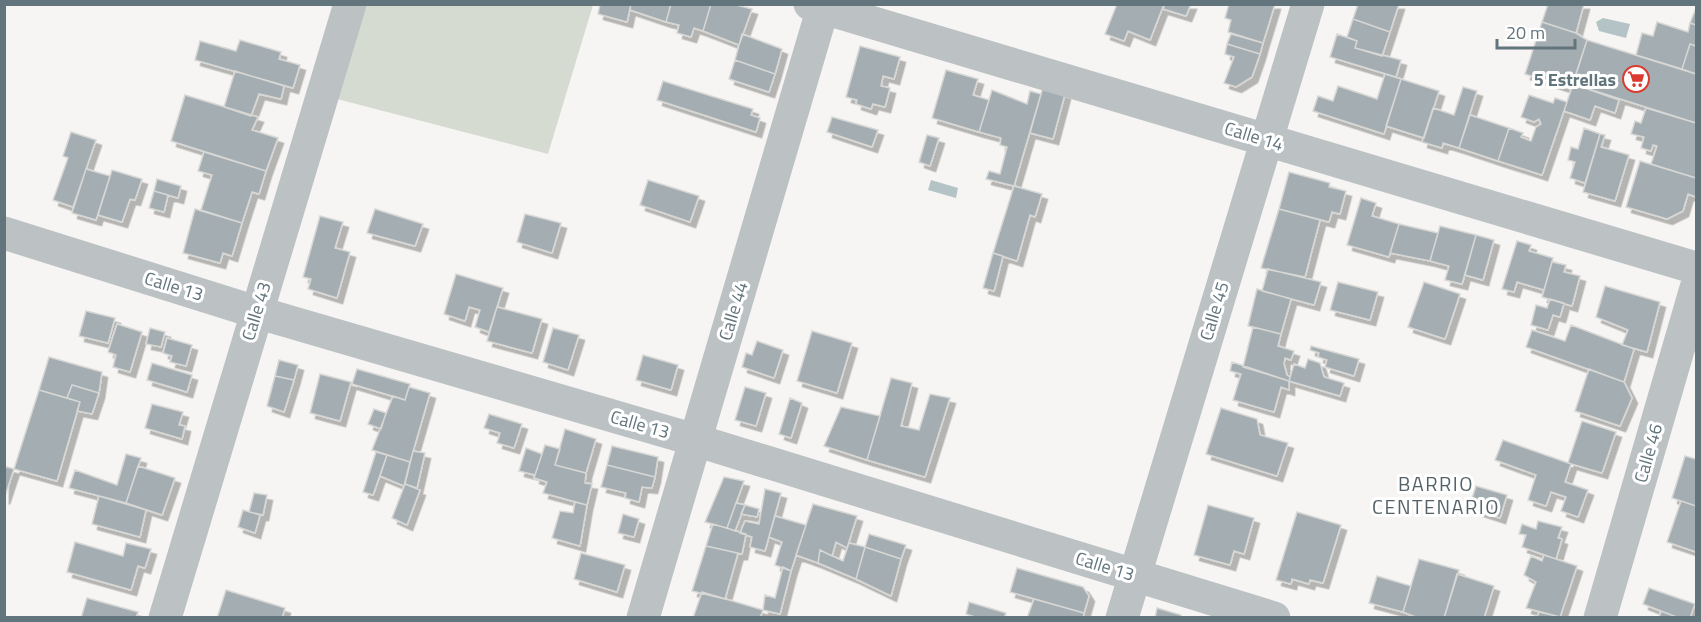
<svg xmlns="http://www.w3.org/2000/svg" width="1701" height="622" viewBox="0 0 1701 622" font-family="'Titillium Web',sans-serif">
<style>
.green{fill:#d6dbd2}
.water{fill:#b4c3c5}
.building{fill:#a4aeb2;stroke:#d7d7d5;stroke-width:1.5;filter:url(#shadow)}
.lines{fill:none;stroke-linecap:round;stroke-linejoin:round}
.minor{stroke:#bcc2c4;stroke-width:33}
.labels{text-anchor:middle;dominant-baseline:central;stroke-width:6;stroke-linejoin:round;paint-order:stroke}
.poi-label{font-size:18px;font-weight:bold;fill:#62757c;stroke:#fff;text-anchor:end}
.street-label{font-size:18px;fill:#62757c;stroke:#fff}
.neighbourhood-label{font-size:20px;letter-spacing:1.5px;fill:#546268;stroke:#fff}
</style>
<defs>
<filter id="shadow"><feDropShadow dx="5.5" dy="5.5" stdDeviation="0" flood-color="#0004"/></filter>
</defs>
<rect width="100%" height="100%" fill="#f6f5f3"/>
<path class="green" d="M 365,5 L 593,5 L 548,154 L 337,99 Z"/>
<path class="water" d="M 1603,18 L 1630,24 L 1626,38 L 1599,31 L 1596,22 Z
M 931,180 L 958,188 L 956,198 L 928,190 Z"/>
<path class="building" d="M 600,4 L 631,4 L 627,22 L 598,14 Z
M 631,4 L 671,4 L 666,22 L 630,10 Z
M 671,4 L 711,4 L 703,31 L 694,28 L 691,37 L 677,33 L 679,25 L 666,22 Z
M 711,4 L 732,4 L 752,9 L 739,45 L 703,31 Z
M 1117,4 L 1164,4 L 1150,40 L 1128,31 L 1124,41 L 1105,34 Z
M 1165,4 L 1191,4 L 1186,16 L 1163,9 Z
M 1229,4 L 1275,4 L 1263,43 L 1228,32 L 1231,20 L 1225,18 Z
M 1358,4 L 1399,4 L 1390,32 L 1353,19 Z
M 1548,4 L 1584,4 L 1576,33 L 1542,22 Z
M 1696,8 L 1696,25 L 1690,23 Z
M 1353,19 L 1390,32 L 1382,56 L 1355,48 L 1357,41 L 1347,37 Z
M 1542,22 L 1576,33 L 1587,40 L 1571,89 L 1525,74 Z
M 1657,22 L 1688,32 L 1690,23 L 1696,25 L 1696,46 L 1690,44 L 1682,69 L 1636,55 L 1642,33 L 1653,36 Z
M 742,34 L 782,49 L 775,74 L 735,60 Z
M 1231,34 L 1263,43 L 1260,54 L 1227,44 Z
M 1337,34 L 1357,41 L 1355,48 L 1401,60 L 1396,77 L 1330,57 Z
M 240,40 L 281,52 L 279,59 L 300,65 L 293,88 L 195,60 L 200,41 L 236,51 Z
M 1587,40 L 1696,74 L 1696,123 L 1573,84 Z
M 1227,44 L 1260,54 L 1252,77 L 1236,87 L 1224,83 L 1234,57 L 1225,54 Z
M 1690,44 L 1696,46 L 1696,74 L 1682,69 Z
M 860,46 L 900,57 L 894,79 L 883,76 L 881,86 L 890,88 L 885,107 L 873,104 L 871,109 L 856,104 L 857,100 L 846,97 Z
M 735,60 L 775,74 L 769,92 L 729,79 Z
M 946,70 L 978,79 L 973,95 L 989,100 L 979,132 L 932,118 Z
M 235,71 L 284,86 L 281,99 L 259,94 L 251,116 L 224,107 Z
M 1385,74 L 1401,79 L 1384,134 L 1313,111 L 1318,96 L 1333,101 L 1338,86 L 1377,99 Z
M 1401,79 L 1439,91 L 1424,138 L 1386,126 Z
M 663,81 L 753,109 L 751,115 L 760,118 L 756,132 L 657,100 Z
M 1573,84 L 1619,100 L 1615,113 L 1595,106 L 1590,120 L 1564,111 Z
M 1043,87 L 1065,94 L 1053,139 L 1030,133 Z
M 1463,87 L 1477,91 L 1459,148 L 1443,143 L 1442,148 L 1422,142 L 1433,108 L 1454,115 Z
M 992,90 L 1027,104 L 1030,91 L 1041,94 L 1014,186 L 986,179 L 989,171 L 1000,174 L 1007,147 L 1000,145 L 1001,138 L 979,132 Z
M 185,95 L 258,117 L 252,130 L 278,138 L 266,171 L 171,141 Z
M 1529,95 L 1553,103 L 1555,98 L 1567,102 L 1542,175 L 1498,161 L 1509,128 L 1523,133 L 1521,137 L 1531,141 L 1536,127 L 1541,124 L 1539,119 L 1534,122 L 1521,117 Z
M 1646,108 L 1696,123 L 1696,178 L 1651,164 L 1657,146 L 1653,145 L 1651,151 L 1641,148 L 1644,137 L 1631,134 L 1635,121 L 1641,123 Z
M 1470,115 L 1509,128 L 1498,161 L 1459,148 Z
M 832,117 L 878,130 L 872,147 L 827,132 Z
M 1584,128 L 1600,134 L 1585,183 L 1570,178 L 1575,162 L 1568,160 L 1571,147 L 1578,149 Z
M 71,132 L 96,140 L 73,207 L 53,200 L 68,158 L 63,156 Z
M 1600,134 L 1605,135 L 1601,147 L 1629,155 L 1615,201 L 1583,192 Z
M 927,135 L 939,138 L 930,166 L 919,162 Z
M 204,152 L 266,171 L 259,194 L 252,192 L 242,223 L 201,210 L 212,175 L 198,171 Z
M 1640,161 L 1696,178 L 1696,197 L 1688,194 L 1683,211 L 1667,219 L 1626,207 Z
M 86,169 L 110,176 L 96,220 L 72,213 Z
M 112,170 L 142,179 L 135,200 L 130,199 L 122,222 L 98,215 Z
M 1289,172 L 1330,183 L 1329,187 L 1346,191 L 1340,214 L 1332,212 L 1329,222 L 1279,209 Z
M 157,179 L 181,186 L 178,198 L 154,191 Z
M 648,180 L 699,196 L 690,222 L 640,205 Z
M 1014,186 L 1042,194 L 1035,217 L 1030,215 L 1017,261 L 993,253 Z
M 154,191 L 168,195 L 164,212 L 149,208 Z
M 1361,198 L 1376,203 L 1372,216 L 1399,224 L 1389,257 L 1347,245 Z
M 195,209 L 242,223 L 232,256 L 223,253 L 220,263 L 183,253 Z
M 375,209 L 423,224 L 415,246 L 367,233 Z
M 1279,209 L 1320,220 L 1305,277 L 1261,268 Z
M 525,214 L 561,223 L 552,253 L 517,242 Z
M 320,216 L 343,222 L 335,248 L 350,252 L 337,298 L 308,289 L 311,279 L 303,277 Z
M 1399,224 L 1438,233 L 1430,261 L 1390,253 Z
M 1440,226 L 1476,235 L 1462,284 L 1445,280 L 1449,266 L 1430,261 Z
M 1476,235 L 1494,240 L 1483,280 L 1465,275 Z
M 1517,241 L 1531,245 L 1529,251 L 1553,258 L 1544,290 L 1517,282 L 1514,292 L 1502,289 Z
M 993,253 L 1003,256 L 994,291 L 983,288 Z
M 1552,262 L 1566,265 L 1564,272 L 1580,276 L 1572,306 L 1542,297 Z
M 1268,269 L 1321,282 L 1314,305 L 1262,291 Z
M 456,274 L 503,288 L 489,332 L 475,327 L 480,310 L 469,307 L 465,321 L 444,314 Z
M 1338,282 L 1378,292 L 1370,320 L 1330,310 Z
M 1424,282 L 1460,294 L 1445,339 L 1408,327 Z
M 1605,286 L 1660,302 L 1647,352 L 1622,345 L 1628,330 L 1596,317 Z
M 1257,289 L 1291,299 L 1281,334 L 1248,326 Z
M 1550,299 L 1564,303 L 1560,317 L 1553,315 L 1548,330 L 1531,325 L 1536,305 L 1547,308 Z
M 497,307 L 542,319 L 532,353 L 487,341 Z
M 86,311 L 115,318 L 108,343 L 79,336 Z
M 117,324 L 142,332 L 130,372 L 113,367 L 116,355 L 108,352 Z
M 1571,325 L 1634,349 L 1624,382 L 1526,347 L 1532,330 L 1565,341 Z
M 1253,327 L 1281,334 L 1278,346 L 1294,351 L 1291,360 L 1285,358 L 1284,364 L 1287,375 L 1290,377 L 1289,381 L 1243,367 Z
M 150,328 L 165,332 L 161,347 L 146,344 Z
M 553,328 L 579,335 L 568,370 L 543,362 Z
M 812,331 L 852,343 L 837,393 L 797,381 Z
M 167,338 L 192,345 L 186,366 L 170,362 L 172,356 L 163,353 Z
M 757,341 L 783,350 L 774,378 L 742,367 L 746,353 L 752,355 Z
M 1311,346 L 1359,359 L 1354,376 L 1325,367 L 1327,360 L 1318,357 L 1319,353 L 1310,350 Z
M 643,355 L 678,365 L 671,390 L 636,380 Z
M 49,357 L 102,372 L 99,393 L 72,385 L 67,398 L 39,390 Z
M 1308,359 L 1320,363 L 1324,377 L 1344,383 L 1340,396 L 1289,381 L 1294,364 L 1305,368 Z
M 279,360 L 298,365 L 294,380 L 275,376 Z
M 1232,362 L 1289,381 L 1289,390 L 1281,387 L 1274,412 L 1233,400 L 1241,374 L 1230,371 Z
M 152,363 L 192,375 L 187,392 L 147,380 Z
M 357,369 L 410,384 L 405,400 L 352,384 Z
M 1589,369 L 1624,382 L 1632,398 L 1620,426 L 1575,411 Z
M 320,374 L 351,382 L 340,421 L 310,413 Z
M 275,376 L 294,380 L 284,412 L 267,406 Z
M 891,378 L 912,383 L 901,426 L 919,430 L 930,394 L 950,398 L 925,477 L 867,460 Z
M 72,385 L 99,393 L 92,414 L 77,411 L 80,402 L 67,398 Z
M 409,387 L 430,393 L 410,462 L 372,450 L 393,396 L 405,400 Z
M 745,387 L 766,393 L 756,426 L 735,420 Z
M 39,390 L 80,402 L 57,481 L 14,469 Z
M 790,398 L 802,403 L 791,438 L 779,434 Z
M 152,404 L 183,412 L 179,425 L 185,426 L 182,439 L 145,428 Z
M 841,407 L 880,416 L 867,460 L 824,446 Z
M 1221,408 L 1257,419 L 1260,435 L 1288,443 L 1277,476 L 1206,454 Z
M 374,409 L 386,413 L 381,429 L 368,424 Z
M 489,414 L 522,424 L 514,448 L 497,443 L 500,433 L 484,428 Z
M 1582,421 L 1616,432 L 1602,473 L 1568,463 Z
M 565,429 L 596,439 L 586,473 L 555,465 Z
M 1503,440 L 1571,464 L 1565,482 L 1588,490 L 1578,517 L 1561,511 L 1566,497 L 1551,492 L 1546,506 L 1528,500 L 1536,475 L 1495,460 Z
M 545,445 L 560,449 L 555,465 L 586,473 L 585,483 L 592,484 L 587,505 L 543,493 L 547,482 L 534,478 Z
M 612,446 L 658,457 L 655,477 L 607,465 Z
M 526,448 L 542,454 L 535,475 L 519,471 Z
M 413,451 L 425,453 L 417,488 L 405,484 Z
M 376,452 L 387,455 L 373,495 L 363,492 Z
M 126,454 L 141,458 L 126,503 L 69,488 L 75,470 L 117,485 Z
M 387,455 L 410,462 L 404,486 L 380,476 Z
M 1685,456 L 1696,459 L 1696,506 L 1672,498 Z
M 607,465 L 655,477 L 652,488 L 642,487 L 639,502 L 625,498 L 626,493 L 601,487 Z
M 4,466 L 14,469 L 4,499 Z
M 138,466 L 175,478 L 162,515 L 126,503 Z
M 724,477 L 744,481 L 727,528 L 705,522 Z
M 405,484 L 420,490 L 407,525 L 392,518 Z
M 1476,486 L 1507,495 L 1500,518 L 1469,508 Z
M 765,489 L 781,493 L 765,551 L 750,547 L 752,537 L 740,533 L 745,521 L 759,524 Z
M 254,493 L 267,495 L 263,515 L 249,512 Z
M 99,496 L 146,510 L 140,537 L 92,524 Z
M 1681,501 L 1696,506 L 1696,552 L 1667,542 Z
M 575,502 L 587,505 L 580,546 L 552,538 L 560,511 L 573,513 Z
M 736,503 L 745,505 L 735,531 L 727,528 Z
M 813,504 L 857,516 L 847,548 L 836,542 L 832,556 L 820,550 L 818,563 L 796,555 Z
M 745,505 L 759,509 L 757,517 L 741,514 Z
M 1208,505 L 1254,518 L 1244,554 L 1234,551 L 1230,565 L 1194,555 Z
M 243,510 L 260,515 L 255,533 L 238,527 Z
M 1297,512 L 1341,525 L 1323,583 L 1310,580 L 1309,584 L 1292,579 L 1291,584 L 1276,580 Z
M 623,514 L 639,519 L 634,537 L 618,533 Z
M 775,516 L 806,525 L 791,571 L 775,565 L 782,542 L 769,537 Z
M 1538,521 L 1562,527 L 1558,538 L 1562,539 L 1556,559 L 1522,547 L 1526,535 L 1519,534 L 1522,524 L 1536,529 Z
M 713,524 L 746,534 L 742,554 L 706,546 Z
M 869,534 L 906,545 L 901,559 L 865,547 Z
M 75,542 L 123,556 L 126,543 L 151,549 L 145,568 L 138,566 L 131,590 L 67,572 Z
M 849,543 L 865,547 L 856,579 L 818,563 L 820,550 L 843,561 Z
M 706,546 L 738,553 L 725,599 L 692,591 Z
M 865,547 L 901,559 L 891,596 L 856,579 Z
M 581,553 L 625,565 L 617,592 L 574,579 Z
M 1544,555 L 1577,566 L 1560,617 L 1526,608 L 1536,582 L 1524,575 L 1531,556 L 1542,561 Z
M 1419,559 L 1459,570 L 1444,618 L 1418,618 L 1403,612 Z
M 783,567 L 791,571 L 780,614 L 763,610 L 765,595 L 775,598 Z
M 1017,568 L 1083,587 L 1089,596 L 1084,613 L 1010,592 Z
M 1457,574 L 1494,586 L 1484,618 L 1444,618 Z
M 1377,576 L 1411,586 L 1403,612 L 1369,603 Z
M 1649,588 L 1695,604 L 1690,618 L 1679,618 L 1643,604 Z
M 226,590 L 285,608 L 282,618 L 217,618 Z
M 702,592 L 763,610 L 760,618 L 693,618 Z
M 87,598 L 138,612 L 136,618 L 81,618 Z
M 1034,599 L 1084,613 L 1083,618 L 1027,618 Z
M 969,602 L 1006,613 L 1004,618 L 978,618 L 966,614 Z
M 1157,608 L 1181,615 L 1181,618 L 1155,618 Z
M 1661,611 L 1679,618 L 1659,618 Z
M 1539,612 L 1560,617 L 1564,618 L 1537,618 Z"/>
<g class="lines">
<path class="minor" d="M 810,4 L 1696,268
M 4,233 L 256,312 L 695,440 L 1274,618
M 165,618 L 350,4
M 643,618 L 824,4
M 1122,618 L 1308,4
M 1600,618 L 1696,288"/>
</g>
<defs>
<symbol id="supermarket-ring" viewBox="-11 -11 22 22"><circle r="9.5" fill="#fff" stroke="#db3a2e" stroke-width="1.5"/><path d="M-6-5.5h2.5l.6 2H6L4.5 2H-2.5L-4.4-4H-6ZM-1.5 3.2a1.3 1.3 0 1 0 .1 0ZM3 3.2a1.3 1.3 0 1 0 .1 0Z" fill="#db3a2e"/></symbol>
</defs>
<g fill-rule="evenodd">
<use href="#supermarket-ring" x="1621" y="64" width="30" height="30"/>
</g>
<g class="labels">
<g class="poi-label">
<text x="1616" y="79">5 Estrellas</text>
</g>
<g class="street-label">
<text transform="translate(1254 136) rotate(17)">Calle 14</text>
<text transform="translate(174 286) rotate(17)">Calle 13</text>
<text transform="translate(256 311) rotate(-73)">Calle 43</text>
<text transform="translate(733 311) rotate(-73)">Calle 44</text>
<text transform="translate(1214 311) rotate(-73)">Calle 45</text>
<text transform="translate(640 424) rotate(16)">Calle 13</text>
<text transform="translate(1648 453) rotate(-74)">Calle 46</text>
<text transform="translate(1105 566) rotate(17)">Calle 13</text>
</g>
<g class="neighbourhood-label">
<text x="1436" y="483">BARRIO<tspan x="1436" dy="23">CENTENARIO</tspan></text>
</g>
</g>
<rect width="1701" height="622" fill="none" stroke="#62757c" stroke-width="12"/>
<path d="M1497 39v9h78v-9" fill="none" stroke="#62757c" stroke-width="3"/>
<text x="1506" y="39" font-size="18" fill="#62757c" stroke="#ffffff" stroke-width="4.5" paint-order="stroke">20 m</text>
</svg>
